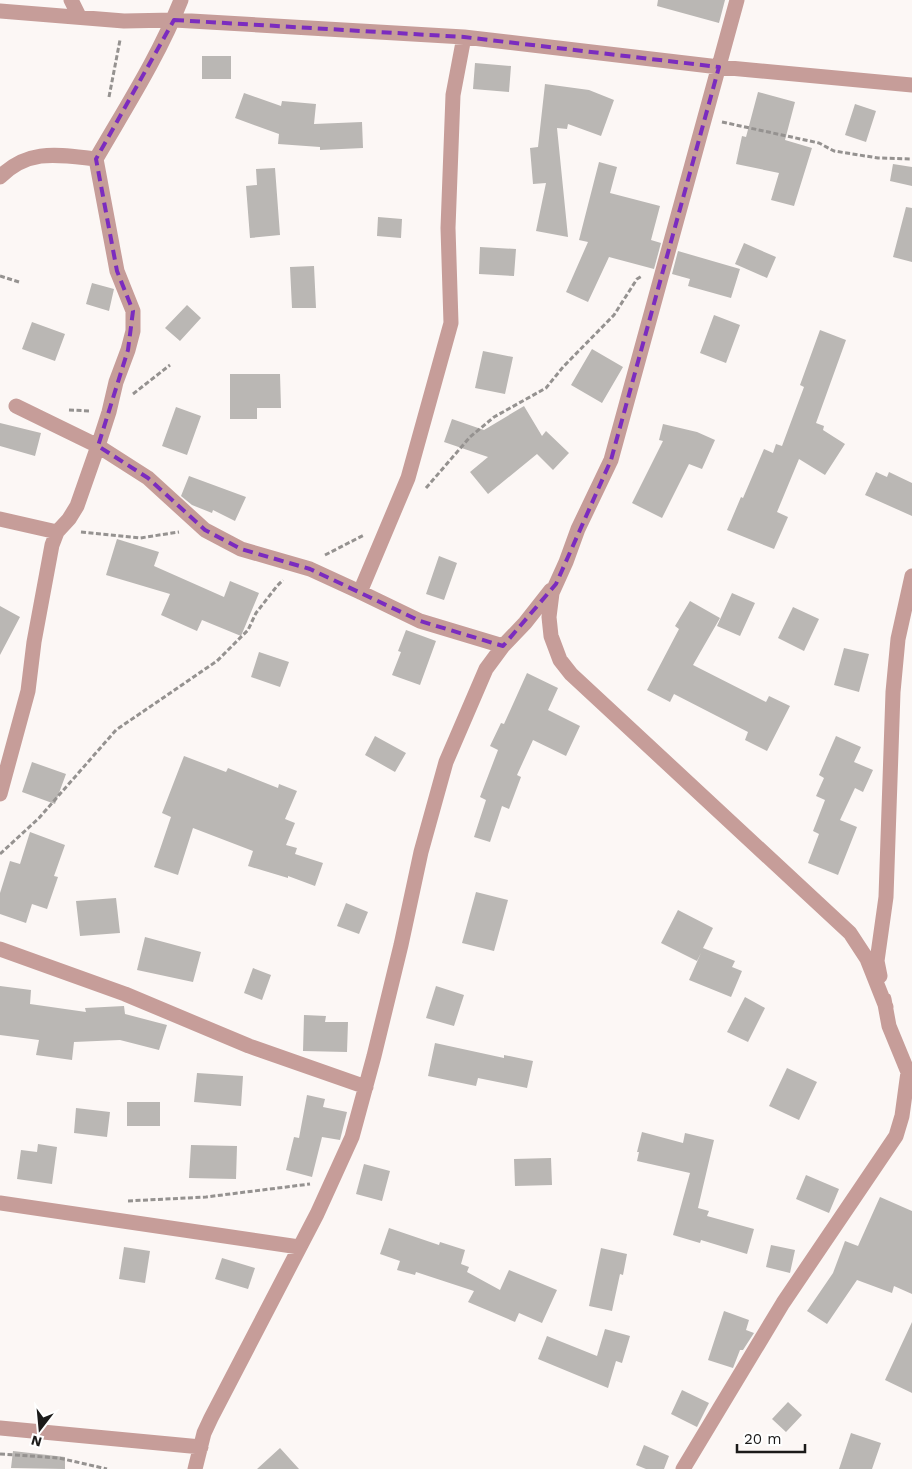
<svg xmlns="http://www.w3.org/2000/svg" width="912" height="1469" viewBox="0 0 912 1469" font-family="'Work Sans',sans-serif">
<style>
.building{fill:#bab7b4}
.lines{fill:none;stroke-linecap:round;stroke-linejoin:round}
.path{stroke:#959290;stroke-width:3;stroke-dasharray:5 2.5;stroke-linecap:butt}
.street{stroke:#c69d99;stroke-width:15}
.marked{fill:none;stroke:#7b2cbf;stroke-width:4;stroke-dasharray:10 6;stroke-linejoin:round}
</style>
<rect width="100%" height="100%" fill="#fcf7f5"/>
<path class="building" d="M 658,0 L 725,0 L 719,23 L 657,6 Z
M 202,56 L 231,56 L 231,79 L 202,79 Z
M 475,63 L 511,66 L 509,92 L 473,89 Z
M 545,84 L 589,90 L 614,100 L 601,136 L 568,124 L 567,129 L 557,128 L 568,237 L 536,231 L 546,183 L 533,184 L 530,148 L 538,147 Z
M 758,92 L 795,102 L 785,140 L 812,148 L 794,206 L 771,200 L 779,173 L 736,164 L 742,136 L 746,137 Z
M 244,93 L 281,106 L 282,101 L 316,104 L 314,124 L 362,122 L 363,148 L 320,150 L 320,147 L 278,144 L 279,134 L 235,118 Z
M 855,104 L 876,111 L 866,142 L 845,135 Z
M 599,162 L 617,167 L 610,193 L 660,206 L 651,240 L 661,243 L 654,269 L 609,257 L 588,302 L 566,292 L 588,242 L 579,240 Z
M 893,164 L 912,167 L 912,186 L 890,181 Z
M 275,168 L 280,235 L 250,238 L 246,186 L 257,185 L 256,169 Z
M 906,207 L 912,208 L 912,262 L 893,257 Z
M 378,217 L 402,219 L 401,238 L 377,236 Z
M 744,243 L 776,257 L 767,278 L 735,264 Z
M 480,247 L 516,249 L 514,276 L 479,274 Z
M 678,251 L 740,269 L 731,298 L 688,286 L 690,279 L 672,274 Z
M 314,266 L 316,308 L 292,308 L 290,267 Z
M 92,283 L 114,289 L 109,311 L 86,304 Z
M 187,305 L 201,318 L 180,341 L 165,328 Z
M 714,315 L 740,325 L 726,363 L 700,353 Z
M 32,322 L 65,334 L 55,361 L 22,349 Z
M 820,330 L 846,340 L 816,423 L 824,426 L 823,430 L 845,444 L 825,475 L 799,459 L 777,512 L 788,517 L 774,549 L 727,530 L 741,497 L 743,498 L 764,449 L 773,453 L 776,444 L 782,446 L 804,387 L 800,385 Z
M 592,349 L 623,367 L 602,403 L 571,385 Z
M 483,351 L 513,357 L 505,394 L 475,388 Z
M 230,374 L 280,374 L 281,408 L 257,408 L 257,419 L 230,419 Z
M 524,406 L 542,436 L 546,431 L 569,453 L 553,470 L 537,454 L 488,494 L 470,472 L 488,457 L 444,442 L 452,419 L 484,430 Z
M 176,407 L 201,416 L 187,455 L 162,446 Z
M 0,423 L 41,433 L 35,456 L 0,446 Z
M 663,424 L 697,432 L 715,440 L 702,469 L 689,464 L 662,518 L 632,503 L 663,441 L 659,440 Z
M 876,472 L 887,477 L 889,472 L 912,483 L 912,516 L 865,495 Z
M 189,476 L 246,497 L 235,521 L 213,510 L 212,513 L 192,505 L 181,496 Z
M 117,539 L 159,552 L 154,566 L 224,597 L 230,581 L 259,593 L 241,636 L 202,620 L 197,631 L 161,615 L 170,594 L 106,575 Z
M 439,556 L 457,563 L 444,600 L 426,594 Z
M 732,593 L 755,603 L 740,636 L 717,626 Z
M 690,601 L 720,618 L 693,665 L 766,702 L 769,696 L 790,706 L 767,751 L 745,740 L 748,732 L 674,694 L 670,702 L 647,690 L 679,629 L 675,626 Z
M 0,606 L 20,617 L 0,655 Z
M 793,607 L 819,619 L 804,651 L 778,638 Z
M 406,630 L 436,641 L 420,685 L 392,675 L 401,652 L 398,651 Z
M 844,648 L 869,654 L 859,692 L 834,685 Z
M 259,652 L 289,662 L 280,687 L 251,677 Z
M 527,673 L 558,688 L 548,710 L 580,726 L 566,756 L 533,740 L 517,775 L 521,777 L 509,809 L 502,806 L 490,842 L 474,837 L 486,800 L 480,797 L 498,750 L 490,746 L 501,723 L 504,724 Z
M 375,736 L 406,753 L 395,772 L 365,755 Z
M 836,736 L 861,747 L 854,762 L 873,770 L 863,792 L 855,788 L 840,820 L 857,827 L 838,875 L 808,863 L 819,834 L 813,831 L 825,800 L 816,796 L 824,778 L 819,775 Z
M 184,756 L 226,772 L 228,768 L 278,788 L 279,784 L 297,791 L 285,819 L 295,823 L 286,845 L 297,848 L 295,854 L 323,863 L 315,886 L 288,876 L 288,878 L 248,866 L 253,851 L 193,828 L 178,875 L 154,867 L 171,817 L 162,813 Z
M 32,762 L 66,774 L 55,804 L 22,792 Z
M 30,832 L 65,845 L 54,876 L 58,877 L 47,909 L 32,904 L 26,923 L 0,914 L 0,893 L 10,861 L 20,864 Z
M 476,892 L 508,900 L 494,951 L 462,943 Z
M 116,898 L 120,933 L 80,936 L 76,901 Z
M 346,903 L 368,912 L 359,934 L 337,926 Z
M 678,910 L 713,928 L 703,948 L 735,961 L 732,967 L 742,971 L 731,997 L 689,980 L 701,953 L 697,961 L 661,943 Z
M 145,937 L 201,952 L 193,982 L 137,970 Z
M 253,968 L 271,975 L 262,1000 L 244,993 Z
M 0,986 L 31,990 L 30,1004 L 86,1012 L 85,1008 L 124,1006 L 125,1014 L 167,1025 L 159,1050 L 120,1040 L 74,1042 L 72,1060 L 36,1055 L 39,1040 L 0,1035 Z
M 436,986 L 464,995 L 454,1026 L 426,1018 Z
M 745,997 L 765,1008 L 748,1042 L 727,1032 Z
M 304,1015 L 326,1016 L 325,1022 L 348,1022 L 347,1052 L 303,1051 Z
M 435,1043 L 504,1058 L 504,1055 L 533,1061 L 527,1088 L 478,1078 L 476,1086 L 428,1076 Z
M 787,1068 L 817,1082 L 799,1120 L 769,1106 Z
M 197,1073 L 243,1076 L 241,1106 L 194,1102 Z
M 307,1095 L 325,1099 L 323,1107 L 347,1112 L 340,1140 L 322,1137 L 312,1177 L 286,1170 L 294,1137 L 299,1138 Z
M 127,1102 L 160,1102 L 160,1126 L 127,1126 Z
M 76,1108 L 110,1112 L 107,1137 L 74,1133 Z
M 642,1132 L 683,1143 L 685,1133 L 714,1140 L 698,1208 L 709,1211 L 707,1216 L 754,1229 L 747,1254 L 701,1240 L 700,1243 L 673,1235 L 690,1173 L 637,1161 L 639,1152 L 637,1152 Z
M 38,1144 L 57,1147 L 52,1184 L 17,1179 L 21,1150 L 37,1152 Z
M 191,1145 L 237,1146 L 236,1179 L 189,1178 Z
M 551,1158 L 552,1185 L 515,1186 L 514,1159 Z
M 364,1164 L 390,1171 L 382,1201 L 356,1194 Z
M 806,1175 L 839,1189 L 829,1213 L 796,1199 Z
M 880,1197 L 912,1211 L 912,1294 L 894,1286 L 892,1293 L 857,1280 L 827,1324 L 807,1311 L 833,1273 L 845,1241 L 858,1246 Z
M 389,1228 L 439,1245 L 440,1242 L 465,1250 L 461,1264 L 469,1267 L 467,1272 L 500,1290 L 509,1270 L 557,1290 L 542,1323 L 519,1313 L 515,1322 L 468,1302 L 474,1291 L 416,1272 L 415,1275 L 397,1270 L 400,1261 L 380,1254 Z
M 771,1245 L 795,1250 L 790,1273 L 766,1267 Z
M 124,1247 L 150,1251 L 145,1283 L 119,1279 Z
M 601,1248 L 627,1254 L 623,1275 L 620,1274 L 612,1311 L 589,1306 Z
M 222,1258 L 255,1268 L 248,1289 L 215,1279 Z
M 724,1311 L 749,1320 L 746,1330 L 754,1333 L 743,1350 L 740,1350 L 733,1368 L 708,1360 Z
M 912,1322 L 912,1393 L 885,1380 Z
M 605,1329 L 630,1336 L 622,1363 L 616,1361 L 608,1388 L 538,1359 L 547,1336 L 597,1356 Z
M 682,1390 L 709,1403 L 697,1427 L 671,1414 Z
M 788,1402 L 802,1415 L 786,1432 L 772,1419 Z
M 851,1433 L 881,1443 L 872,1469 L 839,1469 Z
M 644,1445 L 669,1456 L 664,1469 L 646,1469 L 636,1465 Z
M 280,1448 L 299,1469 L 257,1469 Z
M 13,1451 L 65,1457 L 65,1469 L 11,1468 Z"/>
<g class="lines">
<path class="path" d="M 109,97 L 120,40
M 722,122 L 819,143 L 834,151 L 878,158 L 912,159
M 0,276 L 19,282
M 133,394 L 170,365
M 69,410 L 90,411
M 426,488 L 470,437 L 494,417 L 546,388 L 563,367 L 614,315 L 637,279 L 642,276
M 81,532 L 140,538 L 179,532
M 325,555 L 364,535
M 0,854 L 39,818 L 116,730 L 217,661 L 248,630 L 256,613 L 277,586 L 283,580
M 128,1201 L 206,1197 L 310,1184
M 0,1454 L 59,1458 L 107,1469"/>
<path class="street" d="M 71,0 L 79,16
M 737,0 L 611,460 L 578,529 L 566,562 L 552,593 L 549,617 L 551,636 L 560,660 L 571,674 L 850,933 L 867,959 L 886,1007
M 0,11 L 124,21 L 174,20 L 464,37 L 453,95 L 448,228 L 451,323 L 408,478 L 360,592
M 464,37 L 719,67 L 912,85
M 0,177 C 29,148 59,155 96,159 C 126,107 159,56 181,0
M 16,406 L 98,446 L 148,478 L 205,530 L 241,549 L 310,569 L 360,592 L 420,621 L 503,646
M 0,519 L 57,532
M 0,794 L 28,691 L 34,642 L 52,545 L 57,532 L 69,519 L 77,506 L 98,446 L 109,412 L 116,382 L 128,350 L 133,331 L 133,311 L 117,271 L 96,159
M 0,949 L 125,994 L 249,1046 L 366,1087
M 880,976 L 877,961 L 886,897 L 893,692 L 898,639 L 912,576
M 884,999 L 889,1026 L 912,1082
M 0,1203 L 299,1247
M 0,1428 L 201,1447
M 195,1469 L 204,1433 L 211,1418 L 317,1214 L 352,1137 L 374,1056 L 401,945 L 421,852 L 446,762 L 486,669 L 503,646 L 525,623 L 551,590
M 683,1469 L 783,1303 L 896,1136 L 902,1116 L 908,1072"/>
</g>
<path class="marked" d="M 174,20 L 464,37 L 719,67 L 611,460 L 556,584 L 503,646 L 420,621 L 310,569 L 241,549 L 205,530 L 148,478 L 98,446 L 128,350 L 133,311 L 117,271 L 96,159 Z"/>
<g transform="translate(40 1429) rotate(196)" stroke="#ffffff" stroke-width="4" paint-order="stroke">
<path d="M0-4L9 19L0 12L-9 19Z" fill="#1b1a19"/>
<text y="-8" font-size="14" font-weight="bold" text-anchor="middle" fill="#1b1a19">N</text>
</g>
<path d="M737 1444v8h68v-8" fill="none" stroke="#1b1a19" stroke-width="2.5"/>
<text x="744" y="1444" font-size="15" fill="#1b1a19" stroke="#ffffff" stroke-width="4" paint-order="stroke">20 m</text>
</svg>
